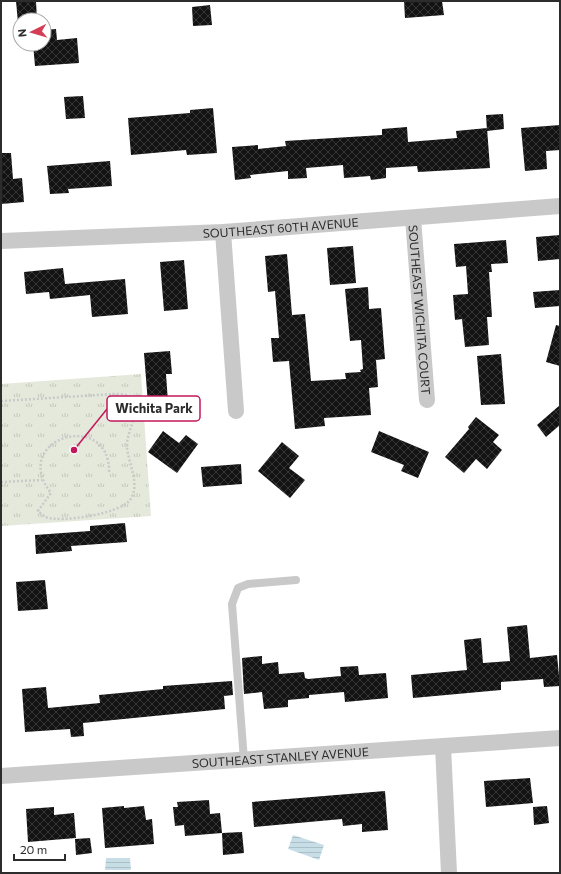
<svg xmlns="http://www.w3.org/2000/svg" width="561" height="874" viewBox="0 0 561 874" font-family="Commissioner,sans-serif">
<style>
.park{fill:url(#park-tufts)}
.water{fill:url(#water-rules)}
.building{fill:url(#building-cross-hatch)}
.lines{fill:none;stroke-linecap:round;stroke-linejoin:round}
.path{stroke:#c9c9c9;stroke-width:2.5;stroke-dasharray:2 2;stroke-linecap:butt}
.service{stroke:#c9c9c9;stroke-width:8}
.minor{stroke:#c9c9c9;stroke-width:16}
.labels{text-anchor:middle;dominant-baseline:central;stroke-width:4;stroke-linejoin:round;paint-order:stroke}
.street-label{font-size:12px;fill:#2c2c2c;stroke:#fff}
.leader{fill:none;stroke:#c2185b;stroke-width:1.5}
.callout-dot{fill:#c2185b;stroke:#fff;stroke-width:1.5}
.callout{fill:#fff;stroke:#c2185b;stroke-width:1.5}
.callout-label{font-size:13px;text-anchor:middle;font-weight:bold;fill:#2c2c2c}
</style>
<defs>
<pattern id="park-tufts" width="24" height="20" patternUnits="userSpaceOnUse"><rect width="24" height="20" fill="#e4e9db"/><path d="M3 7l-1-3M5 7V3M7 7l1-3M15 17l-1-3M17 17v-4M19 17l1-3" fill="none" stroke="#c4c8bc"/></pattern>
<pattern id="water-rules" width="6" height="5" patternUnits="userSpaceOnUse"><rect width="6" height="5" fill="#c8dee7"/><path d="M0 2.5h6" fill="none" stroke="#acbfc6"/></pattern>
<pattern id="building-cross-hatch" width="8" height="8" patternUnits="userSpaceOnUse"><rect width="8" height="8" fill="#131313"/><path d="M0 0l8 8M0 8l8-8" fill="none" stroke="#363636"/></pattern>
</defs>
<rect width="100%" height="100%" fill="#fff"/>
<path class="park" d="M 141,374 L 151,516 L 1,526 L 1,384 Z"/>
<path class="water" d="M 293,835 L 324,845 L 319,860 L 288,849 Z
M 106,858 L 130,858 L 131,870 L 105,870 Z"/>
<path class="building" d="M 16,1 L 36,1 L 37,20 L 20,20 L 20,23 L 18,23 Z
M 404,1 L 442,1 L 444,15 L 405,18 Z
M 210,5 L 212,25 L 193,26 L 192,7 Z
M 56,29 L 57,40 L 77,38 L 79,63 L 35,66 L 33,44 L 44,44 L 44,30 Z
M 83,96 L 85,118 L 66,119 L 64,97 Z
M 213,108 L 217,153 L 187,155 L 186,150 L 131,155 L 128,118 L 190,113 L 190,110 Z
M 503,114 L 504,129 L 487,131 L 486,115 Z
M 560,125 L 560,150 L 546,151 L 547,169 L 525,171 L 521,128 Z
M 407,127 L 408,142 L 457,138 L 456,131 L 487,128 L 490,168 L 418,172 L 417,166 L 386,168 L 386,178 L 371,180 L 370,176 L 344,178 L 343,165 L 306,168 L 307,178 L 288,179 L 288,171 L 250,175 L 251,178 L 235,180 L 232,147 L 258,145 L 258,149 L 286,146 L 285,141 L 382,135 L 382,129 Z
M 1,153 L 11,153 L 13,179 L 22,178 L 24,202 L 1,204 Z
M 110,161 L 112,186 L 68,189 L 69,193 L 50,194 L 47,166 Z
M 560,235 L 560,259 L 538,261 L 536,237 Z
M 506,240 L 508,263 L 491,264 L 492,272 L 489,272 L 492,317 L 487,317 L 489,345 L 465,347 L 462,319 L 455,320 L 453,295 L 468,294 L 466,266 L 456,267 L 454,244 Z
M 353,246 L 356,283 L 330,285 L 327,248 Z
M 287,254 L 292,315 L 305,314 L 311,381 L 346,379 L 345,373 L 361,372 L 360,370 L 363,369 L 361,340 L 350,341 L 345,289 L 368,287 L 369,309 L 381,308 L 385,359 L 376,360 L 378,387 L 369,388 L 371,415 L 324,418 L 325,426 L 295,429 L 289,361 L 273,362 L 271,338 L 279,338 L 275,291 L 268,292 L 265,256 Z
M 184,260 L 188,309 L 164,311 L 160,262 Z
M 63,268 L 65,284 L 125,279 L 128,314 L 92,317 L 90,295 L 50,299 L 49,292 L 26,294 L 24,272 Z
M 560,290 L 560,306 L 535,308 L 533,292 Z
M 556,325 L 560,326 L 560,366 L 546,362 Z
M 170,351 L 172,374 L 166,374 L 168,402 L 148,404 L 144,353 Z
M 501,354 L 505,404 L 481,405 L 477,356 Z
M 560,405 L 560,425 L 546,437 L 537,425 Z
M 476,417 L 499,435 L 493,442 L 502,450 L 487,469 L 476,459 L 464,473 L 445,457 L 469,429 L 468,427 Z
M 163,431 L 179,443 L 186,435 L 198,444 L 177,473 L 148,452 Z
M 379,431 L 429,452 L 418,478 L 401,471 L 404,465 L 371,452 Z
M 282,442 L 299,456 L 289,468 L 305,480 L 290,498 L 258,471 Z
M 241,464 L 242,484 L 203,487 L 201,467 Z
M 125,523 L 127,542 L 71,546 L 72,551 L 36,554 L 35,535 L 90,531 L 90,526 Z
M 45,580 L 48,609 L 18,611 L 16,582 Z
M 527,625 L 530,658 L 557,655 L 560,686 L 544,687 L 543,679 L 501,682 L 501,690 L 413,698 L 411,675 L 467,670 L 464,640 L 481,638 L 483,663 L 510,661 L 507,627 Z
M 262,656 L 262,664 L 278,662 L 279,674 L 304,672 L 305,678 L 308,679 L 341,676 L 340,667 L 358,666 L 359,675 L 386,673 L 388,698 L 345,702 L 344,692 L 309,695 L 309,698 L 288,700 L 288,707 L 264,709 L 262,692 L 244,694 L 242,658 Z
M 232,681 L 233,695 L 224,696 L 225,709 L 83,723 L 84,736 L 71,737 L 70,729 L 25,732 L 22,689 L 46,687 L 48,708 L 100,703 L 99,695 L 163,689 L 163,686 Z
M 530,778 L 533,803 L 486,807 L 484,781 Z
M 385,791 L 388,830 L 362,832 L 362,824 L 343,826 L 342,819 L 254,827 L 252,802 Z
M 209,800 L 210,814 L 220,813 L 222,833 L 185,836 L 184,825 L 175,826 L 173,807 L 178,807 L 177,802 Z
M 124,806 L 124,808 L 144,806 L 146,820 L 152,819 L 154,844 L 105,848 L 102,808 Z
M 547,806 L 549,823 L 534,825 L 533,807 Z
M 54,807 L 54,815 L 74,813 L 76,838 L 28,842 L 26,809 Z
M 242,832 L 244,853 L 223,855 L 222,833 Z
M 90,838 L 92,853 L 76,855 L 75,839 Z"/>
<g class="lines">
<path class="path" d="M 1,401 L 113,394 C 121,394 132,394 135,402 C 139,414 126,433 127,447 C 128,463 141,485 130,500 C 119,514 62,523 45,517 C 43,516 40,513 38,511 L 51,493 C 8,438 111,408 109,473
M 1,482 L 42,480"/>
<path class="service" d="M 244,760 L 232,604 L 238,588 L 248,584 L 296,580"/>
<g class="minor">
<path id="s1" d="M 413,218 L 427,400"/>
<path d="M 223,232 L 236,411"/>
<path id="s2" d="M 1,241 L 223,232 L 560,206"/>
<path d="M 443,746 L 449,873"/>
<path id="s3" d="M 1,776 L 560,738"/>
</g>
</g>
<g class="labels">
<g class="street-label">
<text stroke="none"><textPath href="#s2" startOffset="280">SOUTHEAST 60TH AVENUE</textPath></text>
<text stroke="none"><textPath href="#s1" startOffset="92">SOUTHEAST WICHITA COURT</textPath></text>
<text stroke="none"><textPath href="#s3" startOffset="280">SOUTHEAST STANLEY AVENUE</textPath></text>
</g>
</g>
<path class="leader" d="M74 450L107 409"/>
<circle class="callout-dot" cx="74" cy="450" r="4"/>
<rect class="callout" x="107" y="396" width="93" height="25" rx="4"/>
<g class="callout-label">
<text x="154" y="413">Wichita Park</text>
</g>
<rect width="561" height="874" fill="none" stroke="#2c2c2c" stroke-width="4"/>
<g transform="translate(32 32) rotate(265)"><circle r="19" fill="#ffffff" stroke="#ababab"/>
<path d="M0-3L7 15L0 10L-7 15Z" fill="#d43d56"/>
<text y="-6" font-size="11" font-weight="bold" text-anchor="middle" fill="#2c2c2c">N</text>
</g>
<path d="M14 854v6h51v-6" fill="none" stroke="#2c2c2c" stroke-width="2"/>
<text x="20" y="854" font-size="12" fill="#2c2c2c" stroke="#ffffff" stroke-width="3" paint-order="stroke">20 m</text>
</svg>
